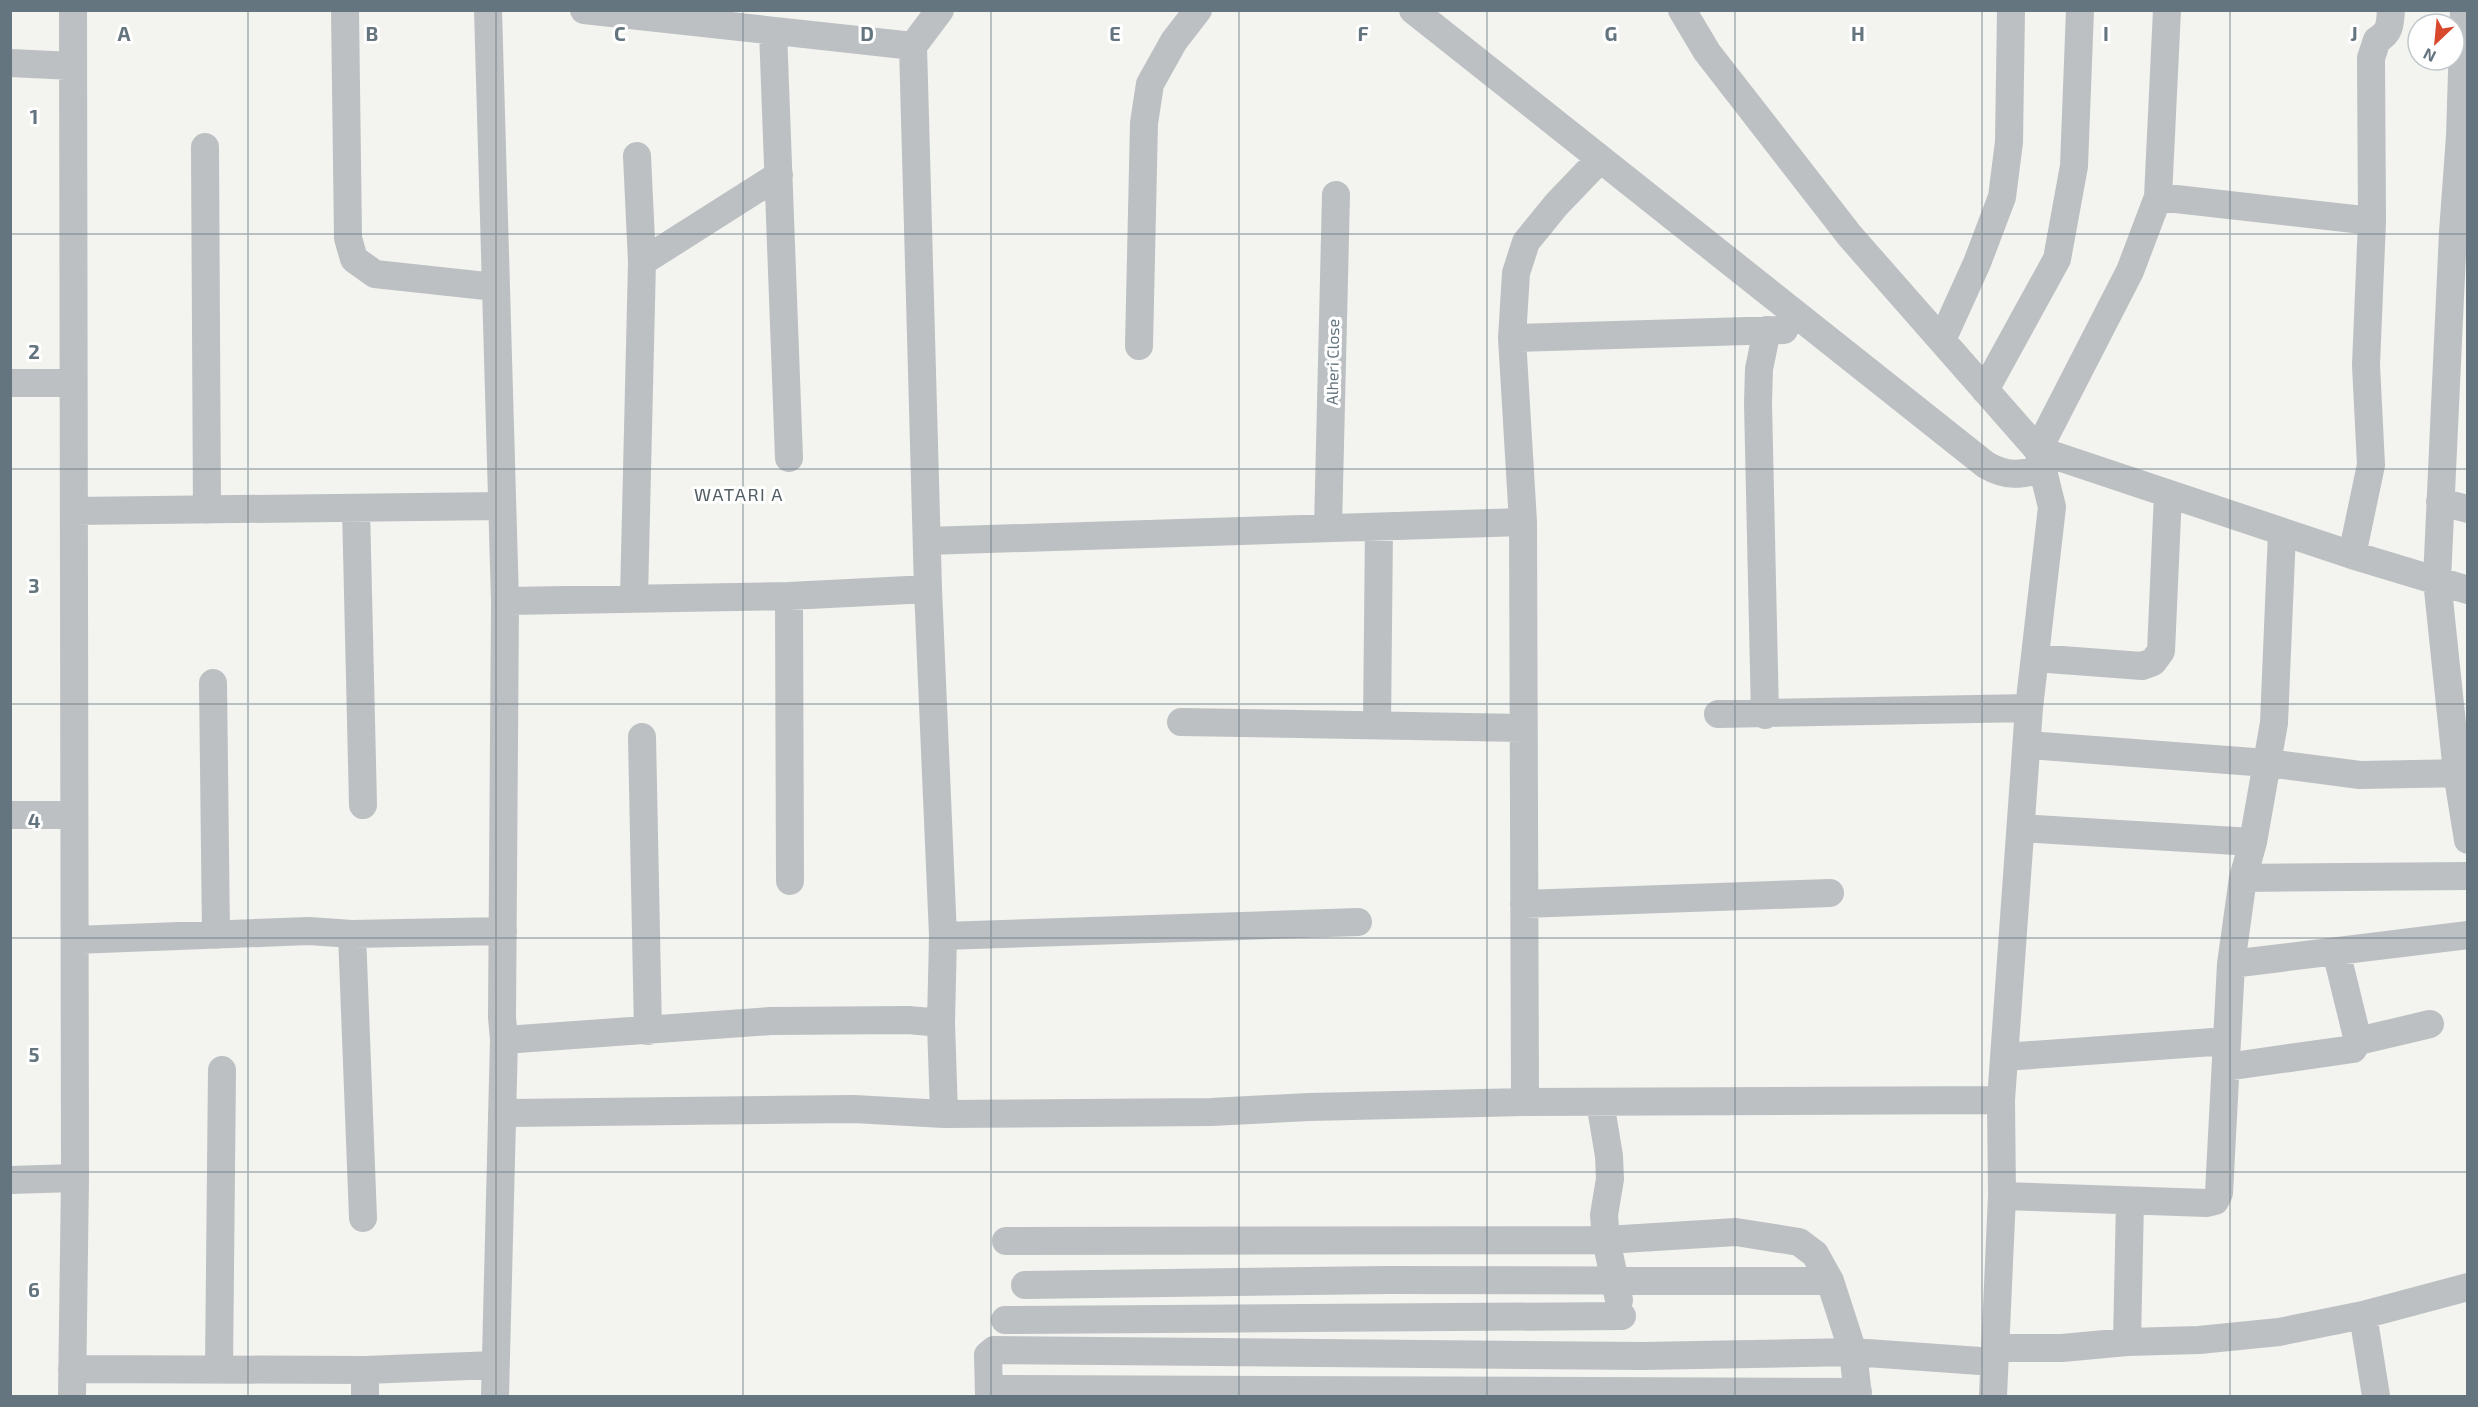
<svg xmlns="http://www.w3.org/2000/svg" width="2478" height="1407" viewBox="0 0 2478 1407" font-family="'Exo 2',sans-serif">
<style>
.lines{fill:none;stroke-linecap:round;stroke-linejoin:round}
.minor{stroke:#bcc0c3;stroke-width:28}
.grid{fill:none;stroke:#64757f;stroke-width:1.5;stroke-opacity:0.55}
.labels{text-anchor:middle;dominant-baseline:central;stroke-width:6;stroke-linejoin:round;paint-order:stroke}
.street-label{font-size:16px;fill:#64757f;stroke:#fff}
.neighbourhood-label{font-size:18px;letter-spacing:1.5px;fill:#525d64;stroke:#fff}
.grid-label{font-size:20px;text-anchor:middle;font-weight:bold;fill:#64757f;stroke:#fff;stroke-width:6;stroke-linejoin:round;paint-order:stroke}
</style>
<rect width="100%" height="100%" fill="#f3f3ef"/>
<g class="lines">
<path class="minor" d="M 345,10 L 348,238 L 354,259 L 375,274 L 495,287
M 488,10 L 505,601 L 502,1017 L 504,1040 L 495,1396
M 584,10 L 913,46
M 1413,10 L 1986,465 C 2007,477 2020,475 2043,469
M 1682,10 L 1707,52 L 1850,236 L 2038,450 L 2052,507 L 2029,708 L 2001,1100 L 2002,1196 L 1993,1396
M 2167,10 L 2158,197 L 2130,271 L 2038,450 L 2352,555 L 2468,590
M 2464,10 L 2460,136 L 2453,232 L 2437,580 L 2457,772 L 2468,840
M 773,31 L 789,458
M 10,63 L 73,66
M 205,147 L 207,510
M 2158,197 L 2372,221
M 642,262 L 779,175
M 1512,338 L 1784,330
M 1942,340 L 1977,263 L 2002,197 L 2009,142 L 2011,10
M 1139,346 L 1144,123 L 1150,84 L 1174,41 L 1198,10
M 10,383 L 73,383
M 1985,390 L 2057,259 L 2074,166 L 2080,10
M 2440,502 L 2468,509
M 356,508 L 363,805
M 74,511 L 501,506
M 1328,528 L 1336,195
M 927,541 L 1523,522
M 2352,555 L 2371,465 L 2366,365 L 2372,221 L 2371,58 L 2377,40 C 2390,33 2390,25 2391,10
M 928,589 L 913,46 L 940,10
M 789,596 L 790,881
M 634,597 L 642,262 L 637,156
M 505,601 L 789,596 L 928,589 L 943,936 L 941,1023 L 944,1114 L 1211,1112 L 1309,1107 L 1525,1102 L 2001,1100
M 2035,658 L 2142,666 L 2153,662 L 2161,651 L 2168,494
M 213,683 L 216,935
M 1718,714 L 2029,708
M 1765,715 L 1758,403 L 1759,369 L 1767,330
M 1181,722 L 1523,728
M 1377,725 L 1379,527
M 642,737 L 648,1031
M 2028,745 L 2267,763 L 2360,775 L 2468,773
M 10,815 L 74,815
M 2021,828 L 2253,842
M 2243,878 L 2468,876
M 1524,904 L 1830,893
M 352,934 L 363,1218
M 943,936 L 1358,922
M 75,940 L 309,931 L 352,934 L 503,931
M 2231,964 L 2468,935
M 504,1040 L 771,1021 L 908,1020 L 941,1023
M 2358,1041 L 2430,1024
M 2004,1057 L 2227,1041
M 2226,1067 L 2353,1049 L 2358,1041 L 2336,951
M 1525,1102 L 1523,522 L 1512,338 L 1516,273 L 1526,242 L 1556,205 L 1600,159
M 1600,1102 L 1609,1156 L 1610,1179 L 1604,1215 L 1606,1240 L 1619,1300
M 502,1113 L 854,1109 L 944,1114
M 10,1180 L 75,1178
M 2002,1196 L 2207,1203 L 2215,1201 L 2219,1193 L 2231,964 L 2243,878 L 2253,842 L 2274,723 L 2282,532
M 1006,1241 L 1606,1240 L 1736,1232 L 1799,1242 L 1815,1254 L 1830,1281 L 1853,1352 L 1858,1396
M 1025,1285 L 1386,1280 L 1830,1281
M 2363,1315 L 2376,1396
M 1005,1320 L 1622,1316
M 2127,1342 L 2130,1201
M 1995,1348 L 2062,1348 L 2127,1342 L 2199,1340 L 2279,1332 L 2363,1315 L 2468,1287
M 72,1369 L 365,1370 L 495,1365
M 219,1369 L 222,1070
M 365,1370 L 365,1396
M 989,1389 L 1858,1392
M 72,1396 L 75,1178 L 73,10
M 989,1396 L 988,1355 L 994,1350 L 1642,1356 L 1853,1352 L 1994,1362"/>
</g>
<path class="grid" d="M 248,10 L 248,1396M 496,10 L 496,1396M 743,10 L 743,1396M 991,10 L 991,1396M 1239,10 L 1239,1396M 1487,10 L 1487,1396M 1735,10 L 1735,1396M 1982,10 L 1982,1396M 2230,10 L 2230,1396M 10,234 L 2468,234M 10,469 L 2468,469M 10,704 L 2468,704M 10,938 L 2468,938M 10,1172 L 2468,1172"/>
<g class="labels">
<g class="street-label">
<text transform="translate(1332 362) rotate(-89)">Alheri Close</text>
</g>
<g class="neighbourhood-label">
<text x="739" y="494">WATARI A</text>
</g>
</g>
<g class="grid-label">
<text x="124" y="41">A</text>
<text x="372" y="41">B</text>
<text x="620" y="41">C</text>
<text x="867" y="41">D</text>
<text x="1115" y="41">E</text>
<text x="1363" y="41">F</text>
<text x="1611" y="41">G</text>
<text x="1858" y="41">H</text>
<text x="2106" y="41">I</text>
<text x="2354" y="41">J</text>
<text x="34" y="124">1</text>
<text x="34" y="359">2</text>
<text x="34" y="593">3</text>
<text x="34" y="828">4</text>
<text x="34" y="1062">5</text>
<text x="34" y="1297">6</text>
</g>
<rect width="2478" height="1407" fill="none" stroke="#64757f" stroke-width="24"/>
<g transform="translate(2436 42) rotate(206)"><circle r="28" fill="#ffffff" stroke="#c1c8cc" stroke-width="1.5"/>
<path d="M0-4.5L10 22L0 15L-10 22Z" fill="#d7482c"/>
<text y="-9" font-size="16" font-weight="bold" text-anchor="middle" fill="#64757f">N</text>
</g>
</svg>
